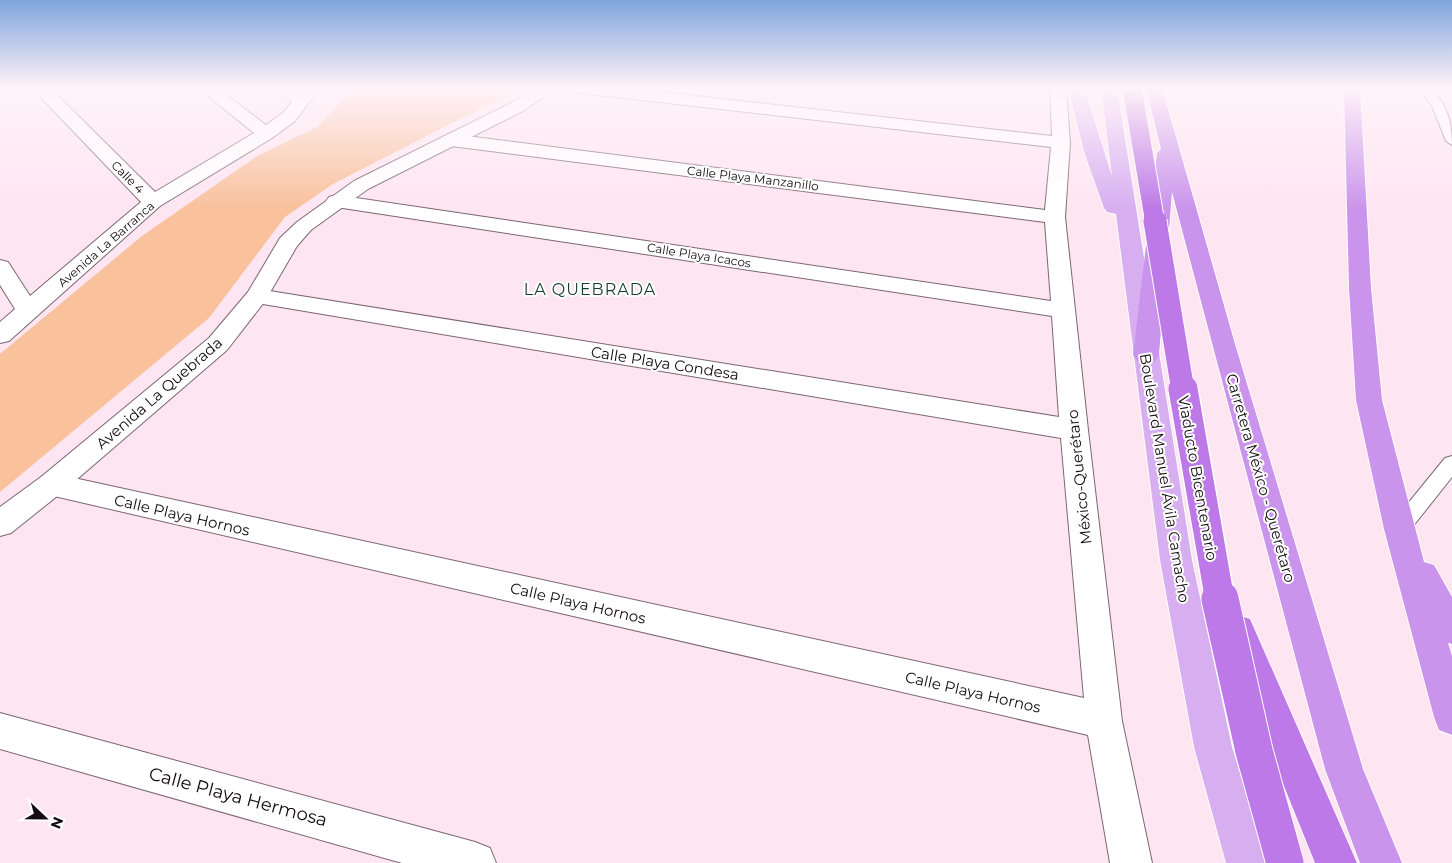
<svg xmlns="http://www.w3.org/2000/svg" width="1452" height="863" viewBox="0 0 1452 863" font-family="Montserrat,sans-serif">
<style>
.green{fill:#f9c19c}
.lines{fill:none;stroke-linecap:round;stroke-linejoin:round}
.service-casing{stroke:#7c6672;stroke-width:2}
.minor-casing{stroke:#7c6672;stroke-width:2}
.tertiary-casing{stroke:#7c6672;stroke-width:2}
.primary-casing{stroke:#fff;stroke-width:2}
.trunk-casing{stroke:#fff;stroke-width:2}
.motorway-casing{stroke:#fff;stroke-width:2}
.service{fill:#fff;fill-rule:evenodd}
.minor{fill:#fff;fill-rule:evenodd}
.tertiary{fill:#fff;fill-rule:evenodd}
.primary{fill:#d7aff1;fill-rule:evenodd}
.trunk{fill:#ca94ec;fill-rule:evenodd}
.motorway{fill:#bd79e7;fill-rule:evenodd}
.motorway-bridge-far3-casing{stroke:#fff;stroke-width:21;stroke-linecap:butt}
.motorway-bridge-far2-casing{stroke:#fff;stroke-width:25;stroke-linecap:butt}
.motorway-bridge-far1-casing{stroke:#fff;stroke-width:32;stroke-linecap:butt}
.motorway-bridge-casing{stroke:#fff;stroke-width:39;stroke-linecap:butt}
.motorway-bridge-far3{stroke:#bd79e7;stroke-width:19}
.motorway-bridge-far2{stroke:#bd79e7;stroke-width:23}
.motorway-bridge-far1{stroke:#bd79e7;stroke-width:29}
.motorway-bridge{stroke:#bd79e7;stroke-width:37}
.labels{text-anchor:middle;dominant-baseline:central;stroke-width:4;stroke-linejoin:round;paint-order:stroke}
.far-street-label{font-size:12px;fill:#120a0e;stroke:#fff}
.street-label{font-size:15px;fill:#120a0e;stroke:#fff}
.neighbourhood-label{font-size:16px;letter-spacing:1px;fill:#153e29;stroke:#fff}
.near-street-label{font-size:18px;fill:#120a0e;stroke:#fff}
</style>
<rect width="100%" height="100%" fill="#fee5f2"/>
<path class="green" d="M 355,88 L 520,88 L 333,184 L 285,217 L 209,318 L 0,492 L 0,354 L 142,236 L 257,156 L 317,127 Z"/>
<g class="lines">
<defs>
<path id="service" d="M 1419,88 L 1431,88 C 1447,106 1452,121 1452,145 L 1446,141 L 1432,106 Z
M 1452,456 L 1452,477 L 1406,535 L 1399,538 L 1392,535 L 1389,529 L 1392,523 L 1445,458 Z"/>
<path id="minor" d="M 32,88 L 50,88 L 155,192 L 254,133 L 198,88 L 217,88 L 266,125 L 283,113 L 292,102 L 276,88 L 295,88 L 300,92 L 303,88 L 320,88 L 295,121 L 272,138 L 160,206 L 9,341 L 0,343 L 0,322 L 15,309 L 0,285 L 0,260 L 8,262 L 30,296 L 141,202 Z
M 572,88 L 625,88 L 1052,136 L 1050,88 L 1066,88 L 1070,143 L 1065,217 L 1088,430 L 1122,721 L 1152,863 L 1110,863 L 1088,735 L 41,493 L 36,485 L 41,477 L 51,473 L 1084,698 L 1061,438 L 257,303 L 249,301 L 245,296 L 249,291 L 257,289 L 1059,417 L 1052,316 L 336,207 L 329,205 L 326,201 L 329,197 L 336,195 L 1051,301 L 1045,222 L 451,146 L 445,144 L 442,140 L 445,136 L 451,134 L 1045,210 L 1051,147 L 580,93 L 574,92 Z
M 0,713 L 475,842 L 490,848 L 496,863 L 402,863 L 0,749 Z"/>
<path id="tertiary" d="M 537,88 L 557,88 L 523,111 L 368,189 L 311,230 L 297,246 L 265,301 L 227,350 L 61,493 L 11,533 L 0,536 L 0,507 L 41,477 L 209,338 L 248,292 L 280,238 L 297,222 L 354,181 L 511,103 Z"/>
<path id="primary" d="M 1068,88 L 1084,88 L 1112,176 L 1101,88 L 1117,88 L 1192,560 L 1232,747 L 1268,863 L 1226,863 L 1194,747 L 1160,560 L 1116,214 L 1107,212 L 1104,208 L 1085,155 Z"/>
<path id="trunk" d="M 1146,88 L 1162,88 L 1235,344 L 1363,769 L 1402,863 L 1360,863 L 1325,769 L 1172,192 L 1159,355 L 1155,361 L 1146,364 L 1137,361 L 1133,355 L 1157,153 L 1161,149 Z
M 1344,88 L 1360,88 L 1371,288 L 1382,400 L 1424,562 L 1434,565 L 1452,597 L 1452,644 L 1448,643 L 1452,656 L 1452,735 L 1439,730 L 1434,717 L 1384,529 L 1356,400 L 1349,288 Z"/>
<path id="motorway" d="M 1238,615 L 1250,619 L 1357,863 L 1315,863 L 1221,630 L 1226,619 Z"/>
</defs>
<use href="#service" class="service-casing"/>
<use href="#minor" class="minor-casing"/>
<use href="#tertiary" class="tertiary-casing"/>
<use href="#primary" class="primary-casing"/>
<use href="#trunk" class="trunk-casing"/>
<use href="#motorway" class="motorway-casing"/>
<use href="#service" class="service"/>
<use href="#minor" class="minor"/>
<use href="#tertiary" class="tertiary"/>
<use href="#primary" class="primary"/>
<use href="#trunk" class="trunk"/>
<use href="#motorway" class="motorway"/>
<defs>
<path id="motorway-bridge-far3" d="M 1132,88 L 1155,223"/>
<path id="motorway-bridge-far2" d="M 1155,221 L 1183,391"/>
<path id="motorway-bridge-far1" d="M 1183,389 L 1220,601"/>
<path id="motorway-bridge" d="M 1220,599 L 1254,751 L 1285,863"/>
</defs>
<use href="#motorway-bridge-far3" class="motorway-bridge-far3-casing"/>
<use href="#motorway-bridge-far2" class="motorway-bridge-far2-casing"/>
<use href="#motorway-bridge-far1" class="motorway-bridge-far1-casing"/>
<use href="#motorway-bridge" class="motorway-bridge-casing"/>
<use href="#motorway-bridge-far3" class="motorway-bridge-far3"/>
<use href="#motorway-bridge-far2" class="motorway-bridge-far2"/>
<use href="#motorway-bridge-far1" class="motorway-bridge-far1"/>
<use href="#motorway-bridge" class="motorway-bridge"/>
</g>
<linearGradient id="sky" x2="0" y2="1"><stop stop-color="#7fa4dc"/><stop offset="0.42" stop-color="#fff3f9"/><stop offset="1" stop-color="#fff3f9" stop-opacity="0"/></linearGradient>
<rect width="1452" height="209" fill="url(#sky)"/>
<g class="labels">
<g class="far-street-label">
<text transform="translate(128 177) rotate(45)">Calle 4</text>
<text transform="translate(753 178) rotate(7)">Calle Playa Manzanillo</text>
<text transform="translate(106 244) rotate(-41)">Avenida La Barranca</text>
<text transform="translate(699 255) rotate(9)">Calle Playa Icacos</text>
</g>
<g class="street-label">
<text transform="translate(665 363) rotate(9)">Calle Playa Condesa</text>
<text transform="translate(159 393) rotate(-41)">Avenida La Quebrada</text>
<text transform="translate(1079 477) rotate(-96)">México-Querétaro</text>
<text transform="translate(1165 478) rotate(81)">Boulevard Manuel Ávila Camacho</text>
<text transform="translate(1198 478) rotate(80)">Viaducto Bicentenario</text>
<text transform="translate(1261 478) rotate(74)">Carretera México - Querétaro</text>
<text transform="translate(182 515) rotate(13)">Calle Playa Hornos</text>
<text transform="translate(578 603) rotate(13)">Calle Playa Hornos</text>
<text transform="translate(973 692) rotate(13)">Calle Playa Hornos</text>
</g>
<g class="neighbourhood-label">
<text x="590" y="289">LA QUEBRADA</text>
</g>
<g class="near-street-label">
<text transform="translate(238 797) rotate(15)">Calle Playa Hermosa</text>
</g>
</g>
<g transform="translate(45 818) rotate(112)" stroke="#ffffff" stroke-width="4" paint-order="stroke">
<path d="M0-4L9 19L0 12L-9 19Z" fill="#120a0e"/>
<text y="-8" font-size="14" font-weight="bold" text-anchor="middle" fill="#120a0e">N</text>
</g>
</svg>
